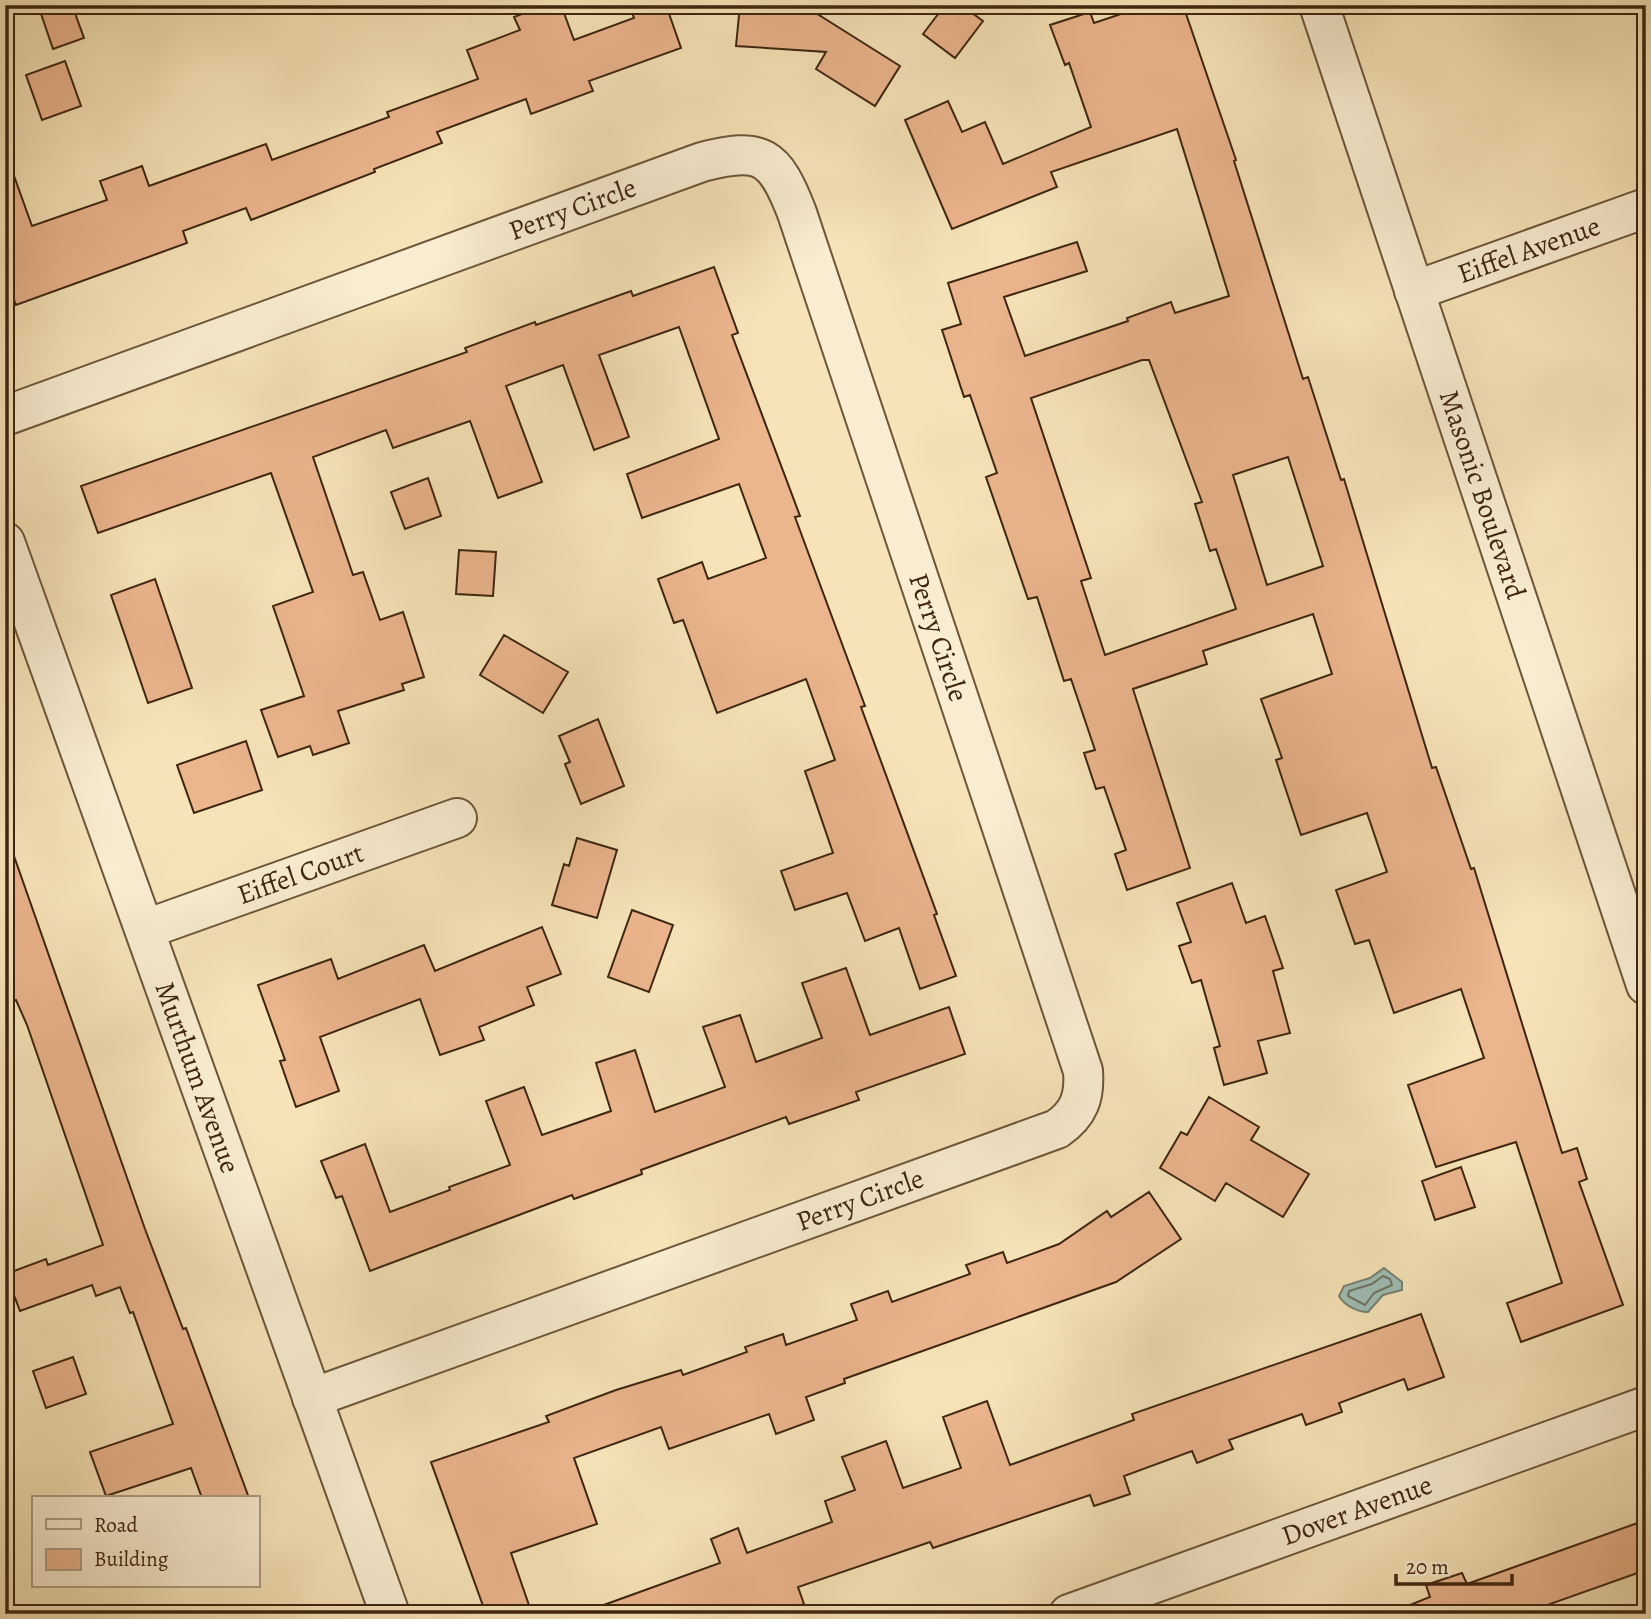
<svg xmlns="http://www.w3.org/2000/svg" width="1651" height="1619" viewBox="0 0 1651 1619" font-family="Alegreya,serif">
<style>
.water{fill:#9ebeb5;stroke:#788173;stroke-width:2}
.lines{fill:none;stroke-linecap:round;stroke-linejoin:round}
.shore{stroke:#6e7262;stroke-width:2}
.building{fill:#ebb58e;stroke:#3e2510;stroke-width:2;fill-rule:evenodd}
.minor-casing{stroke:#6c553a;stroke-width:42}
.minor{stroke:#f9edd1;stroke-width:38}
.labels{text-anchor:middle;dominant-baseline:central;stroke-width:5;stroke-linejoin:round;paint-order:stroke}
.street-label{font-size:28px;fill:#3e2510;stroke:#f9edd1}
</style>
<rect width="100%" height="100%" fill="#f6e4b8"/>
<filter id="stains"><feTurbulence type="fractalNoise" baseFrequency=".00286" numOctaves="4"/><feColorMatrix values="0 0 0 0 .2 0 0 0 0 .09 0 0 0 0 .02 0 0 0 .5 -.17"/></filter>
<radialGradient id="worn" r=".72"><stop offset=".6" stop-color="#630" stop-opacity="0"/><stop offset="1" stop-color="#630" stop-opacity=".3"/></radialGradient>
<path class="water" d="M 1384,1268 L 1402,1282 L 1402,1290 L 1383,1295 L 1368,1312 C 1357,1312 1344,1305 1339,1296 L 1344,1286 L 1370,1278 Z"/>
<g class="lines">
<path class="shore" d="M 1383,1276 L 1390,1279 L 1392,1285 L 1374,1293 L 1365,1305 L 1348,1296 L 1349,1291 L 1372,1284 Z"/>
</g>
<path class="building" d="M 38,5 L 72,5 L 84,38 L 53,49 Z
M 545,5 L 561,5 L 574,40 L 634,18 L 629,5 L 666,5 L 681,48 L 589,81 L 593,91 L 531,114 L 526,99 L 437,132 L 442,143 L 374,169 L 375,172 L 251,220 L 246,208 L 183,231 L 187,243 L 16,305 L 5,275 L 5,163 L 9,162 L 32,226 L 107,200 L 100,181 L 142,166 L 149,186 L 266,144 L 272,160 L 389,117 L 387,112 L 478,79 L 467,50 L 520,30 L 514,17 Z
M 740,5 L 803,5 L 900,66 L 875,106 L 816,69 L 826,52 L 736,46 Z
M 945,5 L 961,5 L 983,21 L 955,58 L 923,34 Z
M 1148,5 L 1183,5 L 1236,160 L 1234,161 L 1303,379 L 1308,377 L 1341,480 L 1344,479 L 1432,768 L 1436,767 L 1471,869 L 1474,868 L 1562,1153 L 1577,1148 L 1587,1179 L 1579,1182 L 1623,1305 L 1521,1342 L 1507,1303 L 1562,1283 L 1516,1142 L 1436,1167 L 1408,1085 L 1484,1058 L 1461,989 L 1394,1013 L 1369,940 L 1355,944 L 1336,890 L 1387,872 L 1367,813 L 1301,835 L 1276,760 L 1282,758 L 1261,699 L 1332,674 L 1313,614 L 1203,651 L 1207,664 L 1133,689 L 1190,868 L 1127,890 L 1115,854 L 1126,850 L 1104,787 L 1096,789 L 1084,753 L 1095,750 L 1071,679 L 1064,681 L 1037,597 L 1028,599 L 986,477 L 997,473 L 970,395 L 964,397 L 942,330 L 961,324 L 948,283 L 1077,242 L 1087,271 L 1004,297 L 1025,356 L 1128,321 L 1127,318 L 1171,302 L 1175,313 L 1229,296 L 1177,129 L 1051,172 L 1057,187 L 952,229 L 905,120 L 948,101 L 962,132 L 985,122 L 1003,164 L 1091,127 L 1069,63 L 1065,65 L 1050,25 L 1090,12 L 1094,23 ZM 1142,360 L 1149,360 L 1202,502 L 1195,504 L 1210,551 L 1216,549 L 1236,609 L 1105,655 L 1081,581 L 1091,578 L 1031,398 ZM 1288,457 L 1323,566 L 1267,585 L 1233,475 Z
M 65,61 L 81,106 L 42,120 L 26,75 Z
M 714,267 L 738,333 L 732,335 L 800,516 L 795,517 L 865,706 L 861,707 L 937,914 L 934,915 L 956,976 L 920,989 L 899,928 L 865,941 L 847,893 L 795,910 L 781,871 L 833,853 L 805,771 L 835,760 L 806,679 L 717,713 L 683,620 L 674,623 L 658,579 L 702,562 L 708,579 L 766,558 L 739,484 L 642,518 L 627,474 L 719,439 L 679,327 L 599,355 L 629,437 L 594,450 L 563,365 L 506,386 L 542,482 L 498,498 L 470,421 L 393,448 L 386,430 L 313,457 L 353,575 L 363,572 L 380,620 L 403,612 L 424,677 L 402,684 L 404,690 L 338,711 L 349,743 L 313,755 L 310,746 L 278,757 L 261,710 L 304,696 L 273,606 L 313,592 L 271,473 L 98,533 L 81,486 L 467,352 L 465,348 L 535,322 L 536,325 L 631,291 L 633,296 Z
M 428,478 L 441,516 L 405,529 L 391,492 Z
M 459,550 L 496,552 L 493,596 L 456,594 Z
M 155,579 L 192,688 L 148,703 L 111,595 Z
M 504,635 L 568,672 L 543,713 L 480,675 Z
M 598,719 L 624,786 L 581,804 L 565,764 L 570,762 L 559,736 Z
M 246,741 L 262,790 L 194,813 L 177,765 Z
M 577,838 L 617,850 L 597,918 L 552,905 L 564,864 L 569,866 Z
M 8,839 L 145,1229 L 183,1329 L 186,1328 L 249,1498 L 202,1498 L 191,1468 L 106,1496 L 90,1452 L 173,1424 L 133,1312 L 130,1313 L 120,1287 L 96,1296 L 92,1285 L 20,1311 L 6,1274 L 46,1259 L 48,1265 L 103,1245 L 27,1025 L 16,1000 L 5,1004 L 5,840 Z
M 1232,883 L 1246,923 L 1265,916 L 1283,968 L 1273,971 L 1290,1033 L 1258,1041 L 1267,1073 L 1224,1085 L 1214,1048 L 1220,1046 L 1201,980 L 1192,983 L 1179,946 L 1191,942 L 1177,903 Z
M 632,910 L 673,925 L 649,992 L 608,977 Z
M 542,927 L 561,974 L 527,987 L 534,1005 L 479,1027 L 484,1040 L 440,1055 L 420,999 L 320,1037 L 339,1091 L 296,1107 L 280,1061 L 285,1060 L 258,985 L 331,959 L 338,979 L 424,945 L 435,971 Z
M 846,968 L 870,1035 L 949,1007 L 965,1054 L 856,1092 L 859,1100 L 789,1124 L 786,1117 L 641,1170 L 642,1174 L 574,1199 L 572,1195 L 370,1271 L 342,1196 L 336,1198 L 321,1161 L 365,1144 L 390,1212 L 450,1190 L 449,1187 L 510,1165 L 486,1101 L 524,1087 L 542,1135 L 611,1111 L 596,1063 L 635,1050 L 655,1112 L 725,1087 L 703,1027 L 740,1015 L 756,1062 L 822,1038 L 802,983 Z
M 1209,1097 L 1259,1127 L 1251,1140 L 1309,1174 L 1283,1217 L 1226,1183 L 1215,1201 L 1160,1168 L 1181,1132 L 1187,1135 Z
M 1461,1167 L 1475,1207 L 1435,1220 L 1422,1181 Z
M 1149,1192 L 1181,1239 L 1116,1282 L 844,1379 L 845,1383 L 806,1397 L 814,1420 L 776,1434 L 769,1414 L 669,1449 L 661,1427 L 574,1458 L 597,1524 L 511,1553 L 532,1614 L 486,1614 L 431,1462 L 549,1422 L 546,1416 L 616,1390 L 681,1370 L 683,1375 L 747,1352 L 745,1347 L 783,1334 L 786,1345 L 857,1320 L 851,1304 L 888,1291 L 892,1302 L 970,1274 L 966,1265 L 1003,1252 L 1007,1263 L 1059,1244 L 1107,1211 L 1111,1217 Z
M 1421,1314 L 1444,1377 L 1408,1390 L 1404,1379 L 1339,1403 L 1342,1412 L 1306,1425 L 1302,1414 L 1229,1440 L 1233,1449 L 1197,1463 L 1192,1451 L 1124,1476 L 1130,1494 L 1094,1506 L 1090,1495 L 933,1548 L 930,1542 L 798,1587 L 804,1604 L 778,1614 L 591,1614 L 590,1610 L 720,1563 L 711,1539 L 738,1528 L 747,1553 L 832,1522 L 825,1501 L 855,1490 L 842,1457 L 886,1441 L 903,1488 L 961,1468 L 943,1417 L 987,1401 L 1010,1465 L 1134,1420 L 1132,1414 Z
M 73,1357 L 86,1394 L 46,1408 L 33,1371 Z
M 1646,1520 L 1646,1570 L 1522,1614 L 1395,1614 L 1395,1611 L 1430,1597 L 1426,1585 L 1462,1573 L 1467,1584 Z"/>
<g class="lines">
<defs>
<g id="minor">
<path id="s1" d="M 1319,5 L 1646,985"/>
<path id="s2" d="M 1414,291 L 1646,208"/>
<path id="s3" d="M 5,416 L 702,162 C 762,146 775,156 797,213 L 1083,1071 C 1085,1097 1079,1114 1057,1129 L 312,1398"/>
<path id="s4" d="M 5,542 L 390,1614"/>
<path id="s5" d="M 146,929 L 457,818"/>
<path id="s6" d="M 1069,1614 L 1646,1406"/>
</g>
</defs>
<use href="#minor" class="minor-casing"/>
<use href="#minor" class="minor"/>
</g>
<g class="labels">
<g class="street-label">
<text stroke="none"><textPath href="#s3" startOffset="604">Perry Circle</textPath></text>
<text stroke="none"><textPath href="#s2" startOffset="122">Eiffel Avenue</textPath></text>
<text stroke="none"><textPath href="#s1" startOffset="516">Masonic Boulevard</textPath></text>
<text stroke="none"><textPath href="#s3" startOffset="1316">Perry Circle</textPath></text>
<text stroke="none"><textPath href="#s5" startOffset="164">Eiffel Court</textPath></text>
<text stroke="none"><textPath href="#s4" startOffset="569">Murthum Avenue</textPath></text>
<text transform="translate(860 1200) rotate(-20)">Perry Circle</text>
<text stroke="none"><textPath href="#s6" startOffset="306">Dover Avenue</textPath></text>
</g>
</g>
<rect width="1651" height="1619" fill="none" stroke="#f6e4b8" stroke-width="28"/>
<rect x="7" y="7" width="1637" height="1605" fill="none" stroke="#3e2510" stroke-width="3.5"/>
<rect x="14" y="14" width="1623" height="1591" fill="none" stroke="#3e2510" stroke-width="2"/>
<rect x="32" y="1496" width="228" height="91" fill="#f9edd1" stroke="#ae9d84" stroke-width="2"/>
<rect x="46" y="1519" width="35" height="10" fill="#f9edd1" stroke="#ae9d84" stroke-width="2"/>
<text x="94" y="1532" font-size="21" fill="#3e2510">Road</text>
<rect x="46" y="1549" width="35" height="21" fill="#ebb58e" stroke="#ae9d84" stroke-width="2"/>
<text x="94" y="1566" font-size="21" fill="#3e2510">Building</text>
<path d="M1396 1574v10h116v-10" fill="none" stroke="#3e2510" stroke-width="3.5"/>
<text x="1406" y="1574" font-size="21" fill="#3e2510" stroke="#f9edd1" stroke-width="5" paint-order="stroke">20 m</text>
<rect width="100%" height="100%" filter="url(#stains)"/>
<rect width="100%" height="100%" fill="url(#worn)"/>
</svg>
